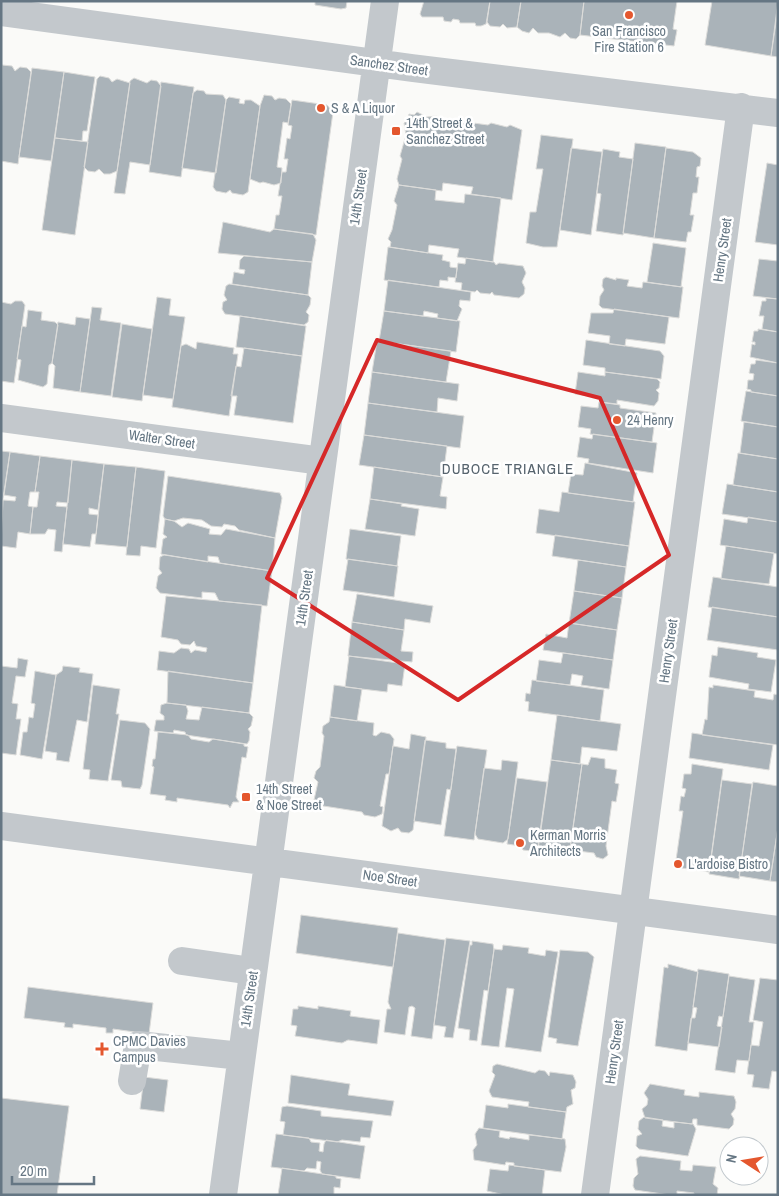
<svg xmlns="http://www.w3.org/2000/svg" width="779" height="1196" viewBox="0 0 779 1196" font-family="'Archivo Narrow',sans-serif">
<style>
.building{fill:#aab3b9;stroke:#dcdcda}
.lines{fill:none;stroke-linecap:round;stroke-linejoin:round}
.minor{stroke:#c3c8cc;stroke-width:28}
.marked{fill:none;stroke:#d62828;stroke-width:4;stroke-linejoin:round}
.poi-dot{fill:#e4572e;stroke:#fff;stroke-width:2}
.labels{text-anchor:middle;dominant-baseline:central;stroke-width:5;stroke-linejoin:round;paint-order:stroke}
.poi-label{font-size:14px;fill:#657683;stroke:#fff;text-anchor:start}
.street-label{font-size:14px;fill:#657683;stroke:#fff}
.neighbourhood-label{font-size:15px;letter-spacing:1px;fill:#57646e;stroke:#fff}
</style>
<rect width="100%" height="100%" fill="#fafaf8"/>
<path class="building" d="M 315,1 L 347,1 L 346,8 L 341,9 L 315,5 Z
M 424,1 L 490,1 L 486,24 L 481,26 L 476,26 L 475,23 L 460,23 L 459,20 L 453,19 L 451,22 L 444,21 L 443,17 L 422,17 L 420,14 Z
M 490,1 L 521,1 L 517,27 L 507,28 L 503,24 L 500,27 L 490,26 L 487,22 Z
M 521,1 L 584,1 L 580,35 L 576,39 L 570,38 L 565,33 L 560,37 L 549,33 L 538,33 L 533,28 L 529,33 L 522,31 L 517,27 Z
M 584,1 L 677,1 L 673,29 L 677,30 L 674,46 L 580,35 Z
M 712,1 L 778,1 L 771,56 L 705,45 Z
M 778,9 L 778,57 L 771,56 Z
M 2,65 L 12,66 L 15,71 L 20,67 L 27,68 L 31,72 L 18,164 L 1,161 Z
M 32,68 L 64,72 L 51,161 L 19,157 Z
M 64,72 L 95,77 L 87,131 L 83,131 L 82,141 L 55,138 Z
M 100,76 L 109,78 L 112,82 L 117,79 L 130,83 L 117,171 L 110,174 L 104,174 L 99,169 L 95,172 L 88,171 L 84,167 L 97,79 Z
M 134,78 L 147,83 L 151,80 L 157,81 L 161,86 L 150,165 L 130,162 L 125,194 L 114,193 L 130,81 Z
M 161,82 L 194,87 L 181,177 L 149,172 Z
M 197,90 L 204,91 L 206,94 L 223,95 L 226,100 L 216,173 L 182,168 L 193,93 Z
M 264,95 L 272,96 L 275,100 L 279,98 L 286,99 L 291,104 L 288,123 L 283,122 L 277,167 L 282,168 L 281,183 L 274,185 L 263,182 L 260,183 L 250,179 L 260,106 Z
M 229,97 L 240,99 L 239,103 L 244,104 L 245,100 L 251,100 L 260,106 L 248,192 L 243,195 L 232,193 L 230,190 L 226,193 L 216,191 L 213,187 L 226,100 Z
M 292,100 L 327,105 L 333,112 L 316,235 L 274,229 L 276,215 L 279,215 L 282,196 L 278,196 L 282,172 L 286,172 L 288,159 L 284,159 L 287,138 L 290,139 L 292,126 L 288,125 Z
M 417,112 L 427,117 L 436,116 L 444,119 L 488,125 L 491,123 L 507,127 L 510,125 L 522,130 L 512,200 L 471,194 L 473,187 L 443,183 L 442,191 L 399,185 L 397,179 L 402,159 L 400,156 L 406,135 L 404,123 L 407,121 L 409,114 L 414,115 Z
M 541,135 L 573,139 L 557,247 L 543,247 L 526,243 L 530,212 L 536,212 L 543,169 L 536,169 Z
M 55,138 L 88,142 L 75,235 L 42,230 Z
M 635,143 L 666,147 L 654,238 L 623,233 Z
M 571,148 L 602,152 L 591,235 L 560,230 Z
M 666,148 L 693,152 L 701,158 L 700,166 L 697,167 L 696,177 L 699,177 L 697,193 L 693,193 L 690,215 L 694,215 L 691,232 L 688,232 L 686,242 L 654,238 Z
M 603,149 L 620,152 L 619,157 L 633,159 L 623,235 L 596,231 L 601,194 L 597,193 Z
M 767,163 L 778,165 L 778,245 L 755,242 Z
M 399,185 L 436,190 L 435,200 L 464,203 L 465,194 L 501,198 L 493,262 L 457,257 L 459,249 L 429,245 L 428,253 L 390,247 L 391,242 L 388,239 L 392,230 L 397,205 L 394,201 Z
M 223,222 L 270,232 L 274,229 L 313,234 L 316,240 L 312,262 L 218,253 Z
M 653,243 L 686,248 L 681,287 L 647,282 Z
M 388,247 L 443,255 L 442,260 L 450,262 L 450,267 L 457,268 L 456,278 L 448,277 L 448,281 L 440,280 L 439,287 L 384,280 Z
M 244,256 L 312,262 L 308,295 L 232,284 L 234,272 L 244,274 L 245,270 L 239,269 L 240,260 Z
M 466,258 L 494,262 L 496,265 L 499,263 L 523,266 L 526,273 L 522,282 L 525,288 L 524,294 L 519,298 L 494,295 L 492,292 L 490,294 L 480,293 L 477,290 L 475,292 L 461,290 L 462,283 L 455,282 L 458,263 L 465,264 Z
M 759,259 L 778,261 L 778,299 L 753,296 Z
M 606,277 L 616,280 L 616,278 L 629,280 L 627,286 L 642,288 L 643,282 L 683,287 L 679,318 L 602,308 L 599,305 L 600,296 L 604,290 L 602,286 L 603,279 Z
M 388,280 L 471,292 L 470,301 L 460,300 L 459,306 L 462,309 L 457,321 L 437,318 L 438,314 L 424,311 L 423,316 L 384,311 Z
M 229,284 L 308,295 L 311,298 L 310,305 L 306,312 L 309,315 L 308,322 L 304,325 L 225,314 L 222,309 L 223,302 L 227,300 L 224,295 L 226,286 Z
M 157,297 L 171,299 L 169,315 L 185,317 L 173,399 L 143,395 Z
M 766,298 L 778,299 L 778,332 L 762,329 L 764,316 L 759,316 L 762,301 L 766,301 Z
M 15,301 L 22,301 L 25,305 L 14,383 L 1,381 L 1,302 L 11,304 Z
M 92,307 L 102,308 L 100,320 L 121,323 L 111,396 L 80,392 Z
M 614,309 L 669,317 L 665,344 L 626,339 L 625,346 L 609,344 L 610,336 L 588,333 L 591,313 L 613,313 Z
M 28,310 L 42,312 L 41,320 L 55,322 L 58,325 L 52,363 L 49,365 L 47,384 L 43,387 L 18,380 L 21,360 L 17,359 L 22,326 L 26,327 Z
M 384,311 L 460,321 L 456,352 L 379,341 Z
M 240,316 L 306,326 L 302,356 L 236,347 Z
M 76,317 L 90,319 L 80,392 L 53,388 L 55,366 L 52,363 L 58,322 L 75,325 Z
M 122,324 L 152,329 L 142,401 L 112,397 Z
M 758,329 L 778,332 L 778,363 L 750,357 L 752,344 L 755,345 L 755,342 L 752,342 L 754,331 L 758,331 Z
M 586,340 L 660,351 L 664,356 L 661,379 L 605,372 L 605,368 L 583,365 Z
M 377,341 L 451,351 L 446,382 L 372,372 Z
M 197,342 L 234,348 L 233,354 L 238,354 L 229,416 L 172,407 L 181,346 L 186,344 L 196,349 Z
M 244,348 L 302,356 L 293,423 L 234,415 L 237,396 L 231,396 L 236,366 L 241,367 Z
M 756,360 L 778,363 L 778,396 L 751,392 L 751,390 L 747,389 L 748,380 L 753,380 L 754,374 L 749,373 L 751,364 L 755,364 Z
M 372,372 L 459,384 L 457,401 L 438,398 L 437,412 L 368,403 Z
M 578,372 L 605,376 L 605,372 L 657,379 L 660,382 L 659,388 L 656,390 L 659,393 L 658,401 L 654,406 L 617,400 L 617,404 L 600,402 L 601,398 L 575,394 Z
M 746,391 L 778,396 L 778,427 L 741,421 Z
M 599,402 L 620,405 L 620,408 L 656,413 L 652,442 L 590,434 L 591,429 L 578,427 L 581,406 L 598,408 Z
M 368,403 L 464,416 L 460,448 L 364,435 Z
M 744,422 L 778,427 L 778,459 L 740,453 Z
M 593,434 L 657,443 L 653,473 L 588,463 L 589,459 L 577,457 L 580,437 L 592,439 Z
M 364,435 L 447,446 L 443,477 L 359,465 Z
M 1,451 L 10,452 L 1,512 Z
M 10,452 L 40,456 L 35,492 L 30,492 L 28,506 L 33,507 L 30,534 L 18,532 L 16,548 L 1,546 L 3,500 L 15,501 L 16,497 L 4,495 Z
M 738,453 L 778,459 L 778,492 L 733,485 Z
M 40,456 L 72,460 L 68,503 L 57,502 L 56,506 L 67,507 L 62,552 L 54,551 L 56,530 L 48,529 L 45,534 L 30,534 L 33,507 L 37,507 L 39,492 L 35,492 Z
M 72,460 L 104,464 L 98,510 L 89,508 L 89,514 L 98,515 L 96,534 L 92,534 L 90,547 L 63,544 Z
M 585,463 L 637,473 L 633,502 L 568,493 L 571,474 L 583,475 Z
M 104,464 L 136,467 L 127,547 L 95,544 Z
M 136,467 L 165,471 L 156,548 L 141,546 L 140,556 L 126,555 Z
M 374,467 L 443,477 L 440,496 L 447,497 L 446,509 L 370,499 Z
M 168,476 L 280,493 L 282,498 L 275,538 L 239,530 L 235,526 L 224,524 L 222,527 L 211,526 L 202,520 L 183,518 L 174,521 L 165,519 L 163,516 Z
M 727,484 L 778,492 L 778,522 L 722,514 Z
M 562,492 L 635,502 L 629,546 L 536,533 L 539,509 L 559,512 Z
M 370,499 L 402,504 L 401,506 L 419,509 L 415,536 L 365,529 Z
M 748,517 L 778,522 L 778,554 L 720,545 L 724,519 L 747,523 Z
M 165,519 L 174,521 L 182,527 L 188,523 L 210,529 L 209,534 L 221,535 L 226,529 L 275,538 L 272,571 L 220,563 L 218,557 L 208,556 L 208,562 L 161,554 L 163,539 L 167,537 L 163,534 Z
M 350,529 L 401,536 L 397,566 L 346,559 Z
M 555,535 L 629,546 L 626,567 L 552,556 Z
M 726,546 L 774,553 L 769,584 L 721,579 Z
M 164,555 L 272,571 L 267,606 L 219,601 L 215,593 L 202,592 L 202,598 L 160,593 L 156,588 L 158,576 L 162,573 L 159,569 L 160,557 Z
M 348,559 L 398,566 L 394,597 L 343,590 Z
M 578,560 L 626,567 L 622,598 L 574,591 Z
M 713,577 L 778,587 L 778,617 L 708,607 Z
M 574,591 L 622,598 L 617,630 L 569,623 Z
M 357,594 L 433,606 L 430,623 L 405,619 L 404,630 L 352,622 Z
M 166,596 L 262,605 L 253,683 L 157,670 L 159,651 L 174,653 L 181,648 L 189,649 L 191,653 L 195,650 L 206,652 L 207,648 L 196,646 L 194,641 L 190,645 L 181,644 L 178,640 L 161,637 Z
M 712,607 L 778,617 L 778,650 L 707,640 Z
M 352,622 L 404,630 L 401,651 L 413,652 L 412,662 L 348,656 Z
M 569,623 L 617,630 L 613,660 L 543,650 L 546,634 L 567,638 Z
M 718,647 L 758,653 L 757,657 L 776,660 L 771,692 L 748,689 L 749,684 L 709,677 L 712,655 L 717,656 Z
M 563,653 L 613,660 L 609,689 L 581,685 L 583,676 L 572,674 L 570,685 L 536,681 L 539,660 L 561,663 Z
M 349,656 L 405,664 L 402,686 L 388,684 L 387,692 L 345,687 Z
M 18,658 L 28,660 L 25,677 L 16,676 L 12,703 L 18,704 L 16,719 L 21,719 L 16,755 L 1,753 L 1,666 L 17,668 Z
M 63,666 L 80,668 L 79,672 L 93,674 L 87,722 L 77,720 L 69,762 L 56,760 L 57,753 L 45,751 L 56,675 L 62,671 Z
M 35,671 L 56,675 L 42,759 L 20,755 L 23,732 L 27,732 L 29,717 L 33,718 L 35,704 L 31,703 Z
M 168,671 L 253,683 L 249,713 L 167,703 Z
M 532,680 L 604,690 L 600,721 L 528,711 L 529,702 L 525,701 L 526,693 L 530,694 Z
M 93,685 L 120,689 L 116,714 L 119,714 L 108,781 L 89,779 L 90,770 L 83,769 Z
M 334,685 L 362,689 L 357,721 L 330,717 Z
M 713,685 L 755,691 L 754,697 L 773,700 L 774,694 L 778,695 L 778,745 L 702,735 L 705,719 L 707,720 L 709,687 L 713,688 Z
M 167,703 L 186,705 L 188,711 L 186,719 L 199,720 L 202,707 L 249,713 L 253,717 L 251,726 L 248,729 L 250,732 L 249,741 L 247,744 L 186,735 L 185,732 L 174,730 L 173,733 L 154,731 L 156,720 L 164,720 L 164,716 L 160,713 L 161,705 Z
M 557,715 L 621,724 L 617,751 L 582,747 L 580,764 L 551,760 Z
M 330,717 L 374,723 L 373,735 L 376,736 L 381,732 L 390,734 L 394,739 L 389,774 L 386,774 L 380,806 L 383,807 L 382,814 L 375,817 L 364,815 L 362,812 L 317,805 L 314,800 L 318,782 L 314,778 L 316,771 L 320,767 L 324,736 L 322,733 L 323,726 L 329,722 Z
M 120,720 L 145,723 L 150,729 L 142,785 L 140,789 L 122,787 L 121,781 L 111,780 Z
M 158,732 L 188,735 L 191,739 L 209,742 L 213,739 L 244,744 L 244,746 L 248,747 L 246,758 L 242,757 L 236,797 L 239,802 L 233,802 L 230,808 L 228,805 L 177,798 L 177,802 L 165,800 L 166,796 L 150,794 L 154,767 L 152,766 L 153,759 L 155,759 Z
M 692,733 L 773,745 L 769,770 L 689,758 Z
M 411,734 L 426,737 L 413,830 L 409,833 L 401,832 L 398,828 L 391,831 L 382,826 L 393,746 L 409,749 Z
M 425,740 L 446,743 L 446,748 L 456,749 L 451,790 L 447,789 L 441,825 L 414,821 Z
M 457,746 L 487,750 L 474,840 L 444,836 Z
M 591,757 L 605,759 L 605,768 L 617,770 L 615,783 L 619,784 L 616,802 L 612,801 L 606,846 L 608,855 L 603,859 L 596,857 L 594,853 L 570,850 L 582,764 L 588,765 Z
M 502,760 L 518,762 L 508,839 L 503,843 L 478,839 L 475,834 L 484,768 L 501,770 Z
M 551,760 L 582,764 L 569,855 L 538,850 Z
M 692,764 L 723,769 L 709,872 L 675,867 L 683,811 L 679,811 L 681,796 L 684,797 L 686,789 L 682,788 L 684,774 L 691,774 Z
M 517,778 L 547,782 L 538,846 L 532,851 L 523,850 L 521,846 L 507,844 Z
M 722,780 L 752,784 L 739,879 L 709,874 Z
M 753,782 L 778,786 L 778,827 L 770,881 L 739,876 Z
M 778,827 L 778,882 L 770,881 Z
M 301,915 L 398,928 L 393,967 L 296,953 Z
M 398,933 L 445,940 L 432,1039 L 411,1036 L 415,1008 L 412,1006 L 409,1007 L 405,1035 L 384,1032 L 387,1009 L 391,1009 L 388,1002 Z
M 446,938 L 470,941 L 453,1038 L 444,1037 L 446,1027 L 434,1025 Z
M 472,941 L 493,944 L 494,950 L 488,991 L 484,990 L 477,1041 L 469,1040 L 470,1030 L 458,1028 L 470,945 L 472,945 Z
M 503,945 L 529,948 L 528,953 L 545,956 L 546,950 L 558,952 L 541,1052 L 505,1047 L 514,989 L 507,988 L 499,1047 L 481,1045 L 494,949 L 502,950 Z
M 560,950 L 588,952 L 594,957 L 578,1046 L 556,1043 L 557,1039 L 548,1037 Z
M 668,964 L 698,972 L 687,1051 L 655,1046 L 664,967 L 668,968 Z
M 698,969 L 729,974 L 723,1017 L 719,1016 L 717,1026 L 722,1027 L 719,1047 L 688,1043 L 691,1018 L 695,1018 L 697,1008 L 693,1007 Z
M 729,976 L 755,980 L 749,1022 L 754,1022 L 749,1061 L 737,1060 L 735,1073 L 715,1070 Z
M 760,978 L 778,980 L 778,1072 L 772,1071 L 769,1089 L 752,1087 L 754,1075 L 747,1074 L 751,1045 L 759,1046 L 763,1022 L 753,1020 Z
M 28,987 L 153,1003 L 149,1034 L 113,1029 L 113,1033 L 106,1033 L 106,1028 L 73,1024 L 73,1028 L 64,1027 L 65,1023 L 24,1018 Z
M 298,1006 L 318,1009 L 318,1006 L 351,1011 L 350,1016 L 380,1020 L 377,1044 L 348,1040 L 342,1043 L 295,1036 L 297,1026 L 291,1025 L 293,1009 L 298,1009 Z
M 497,1064 L 535,1073 L 539,1070 L 545,1071 L 549,1076 L 550,1072 L 573,1075 L 576,1082 L 575,1088 L 571,1090 L 573,1104 L 567,1107 L 566,1112 L 528,1107 L 529,1102 L 492,1097 L 489,1091 L 495,1075 L 492,1072 L 493,1066 Z
M 291,1075 L 350,1084 L 348,1095 L 394,1101 L 391,1116 L 288,1103 Z
M 144,1077 L 168,1080 L 164,1112 L 140,1109 Z
M 650,1084 L 685,1090 L 684,1095 L 699,1097 L 699,1092 L 734,1096 L 736,1102 L 735,1109 L 731,1114 L 734,1119 L 733,1125 L 729,1129 L 697,1125 L 697,1119 L 693,1119 L 692,1124 L 645,1118 L 642,1109 L 647,1105 L 648,1099 L 644,1093 Z
M 1,1098 L 69,1106 L 57,1195 L 1,1195 Z
M 508,1104 L 566,1112 L 562,1139 L 483,1128 L 486,1105 L 508,1108 Z
M 287,1106 L 321,1111 L 321,1116 L 373,1121 L 370,1138 L 361,1137 L 360,1142 L 342,1140 L 337,1142 L 283,1135 L 285,1122 L 280,1121 L 282,1107 Z
M 644,1117 L 663,1120 L 662,1126 L 674,1128 L 674,1122 L 693,1124 L 696,1129 L 688,1156 L 639,1149 L 636,1146 L 637,1136 L 642,1134 L 638,1129 L 639,1121 Z
M 479,1128 L 500,1131 L 499,1137 L 509,1139 L 510,1137 L 529,1140 L 529,1135 L 565,1139 L 566,1147 L 561,1172 L 514,1166 L 514,1163 L 506,1162 L 505,1165 L 474,1160 L 473,1150 L 477,1145 L 475,1134 Z
M 276,1134 L 309,1138 L 311,1142 L 320,1143 L 319,1151 L 323,1152 L 324,1144 L 326,1140 L 365,1146 L 360,1179 L 322,1174 L 320,1170 L 321,1162 L 317,1161 L 316,1169 L 307,1168 L 304,1171 L 271,1167 Z
M 640,1156 L 681,1161 L 680,1170 L 692,1171 L 693,1165 L 716,1167 L 713,1184 L 718,1188 L 717,1195 L 694,1195 L 694,1193 L 677,1191 L 677,1195 L 670,1195 L 635,1190 L 633,1186 L 634,1178 L 638,1174 L 636,1159 Z
M 509,1165 L 545,1170 L 542,1195 L 505,1195 L 487,1191 L 490,1169 L 508,1171 Z
M 282,1168 L 336,1176 L 336,1178 L 341,1179 L 340,1188 L 334,1187 L 334,1195 L 278,1195 Z"/>
<g class="lines">
<path class="minor" d="M 1,12 L 412,68 L 778,113
M 1,418 L 322,461
M 1,826 L 778,930
M 182,961 L 252,971
M 132,1081 L 138,1045 L 241,1056
M 223,1195 L 385,1
M 595,1195 L 741,107"/>
</g>
<path class="marked" d="M 377,340 L 600,398 L 669,555 L 458,700 L 267,578 Z"/>
<g class="poi-dot">
<circle cx="629" cy="15" r="5"/>
<circle cx="321" cy="108" r="5"/>
<rect x="391" y="126" width="10" height="10" rx="2.5"/>
<circle cx="617" cy="420" r="5"/>
<rect x="241" y="792" width="10" height="10" rx="2.5"/>
<circle cx="520" cy="843" r="5"/>
<circle cx="678" cy="864" r="5"/>
<path d="M99.5 1041.5h5v5h5v5h-5v5h-5v-5h-5v-5h5z"/>
</g>
<g class="labels">
<g class="poi-label">
<text x="629" y="31" text-anchor="middle">San Francisco<tspan x="629" dy="16">Fire Station 6</tspan></text>
<text x="331" y="108">S &amp; A Liquor</text>
<text x="406" y="123">14th Street &amp;<tspan x="406" dy="16">Sanchez Street</tspan></text>
<text x="627" y="420">24 Henry</text>
<text x="256" y="789">14th Street<tspan x="256" dy="16">&amp; Noe Street</tspan></text>
<text x="530" y="835">Kerman Morris<tspan x="530" dy="16">Architects</tspan></text>
<text x="688" y="864">L'ardoise Bistro</text>
<text x="113" y="1041">CPMC Davies<tspan x="113" dy="16">Campus</tspan></text>
</g>
<g class="street-label">
<text transform="translate(389 65) rotate(8)">Sanchez Street</text>
<text transform="translate(358 197) rotate(-82)">14th Street</text>
<text transform="translate(722 250) rotate(-82)">Henry Street</text>
<text transform="translate(162 439) rotate(8)">Walter Street</text>
<text transform="translate(304 598) rotate(-82)">14th Street</text>
<text transform="translate(668 651) rotate(-82)">Henry Street</text>
<text transform="translate(390 878) rotate(8)">Noe Street</text>
<text transform="translate(249 999) rotate(-82)">14th Street</text>
<text transform="translate(614 1052) rotate(-82)">Henry Street</text>
</g>
<g class="neighbourhood-label">
<text x="508" y="468">DUBOCE TRIANGLE</text>
</g>
</g>
<rect width="779" height="1196" fill="none" stroke="#657683" stroke-width="5"/>
<g transform="translate(744 1161) rotate(282)"><circle r="24" fill="#ffffff" stroke="#c1c8cd"/>
<path d="M0-4L9 19L0 12L-9 19Z" fill="#e4572e"/>
<text y="-8" font-size="14" font-weight="bold" text-anchor="middle" fill="#657683">N</text>
</g>
<path d="M12 1176v8h82v-8" fill="none" stroke="#657683" stroke-width="2.5"/>
<text x="20" y="1176" font-size="15" fill="#657683" stroke="#ffffff" stroke-width="4" paint-order="stroke">20 m</text>
</svg>
